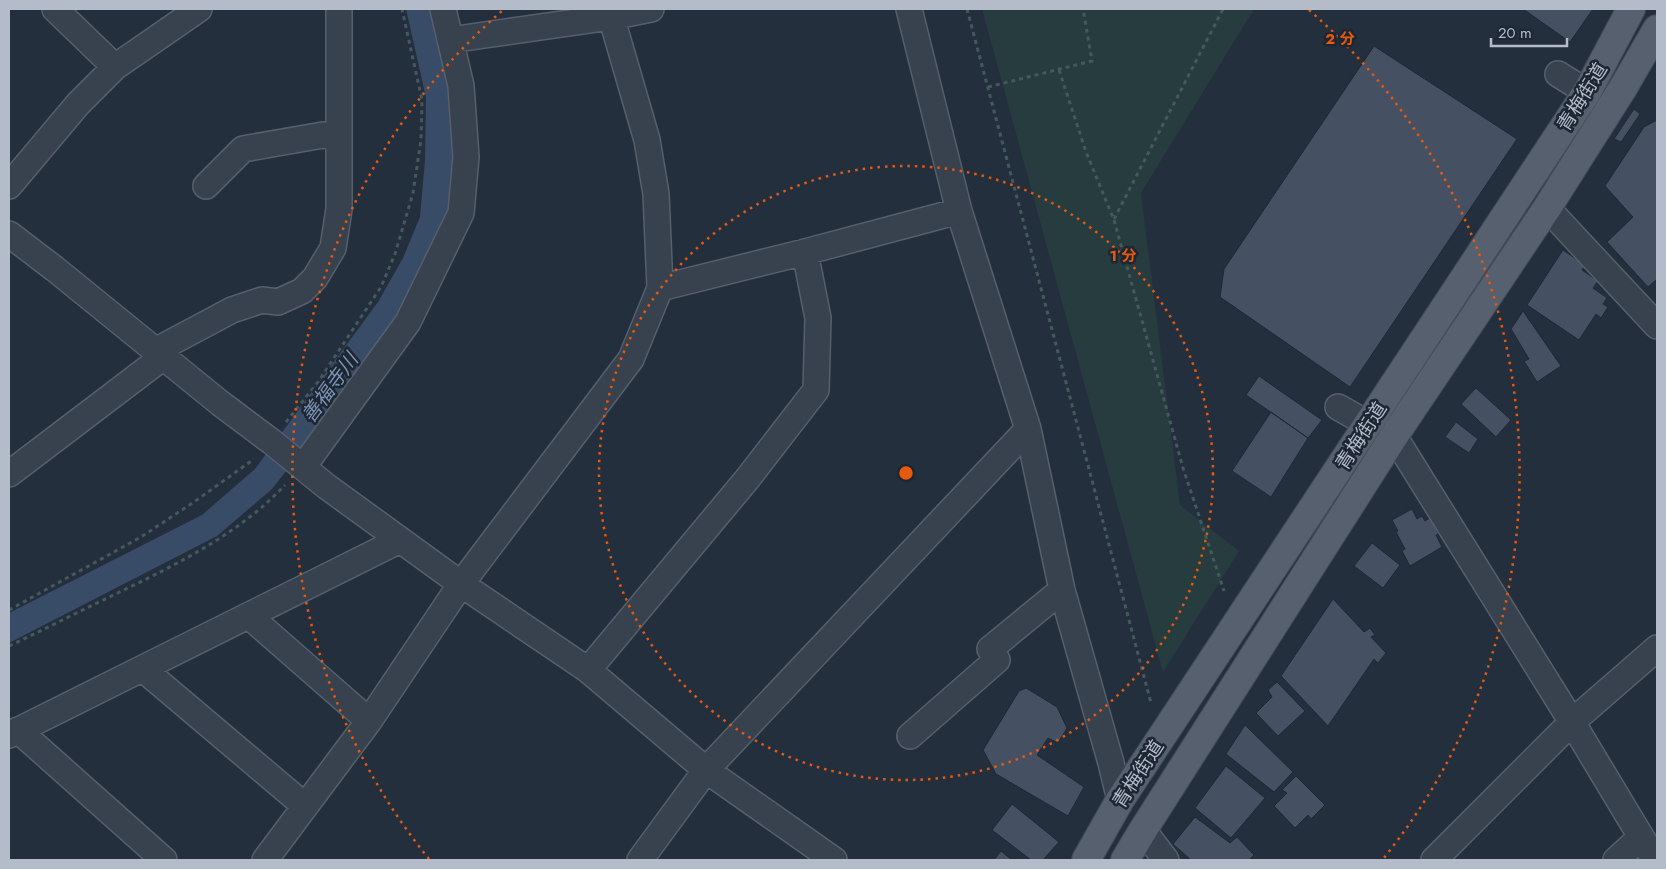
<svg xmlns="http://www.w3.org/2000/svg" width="1666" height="869" viewBox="0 0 1666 869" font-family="Jost,'Noto Sans JP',sans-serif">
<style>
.green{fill:#263c3f}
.water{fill:#394c67}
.building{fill:#455162;stroke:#1f2835}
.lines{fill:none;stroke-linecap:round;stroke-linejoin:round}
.minor-casing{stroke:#565f6c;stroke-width:28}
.major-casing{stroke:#414a57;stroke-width:30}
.path{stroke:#44595c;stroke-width:3;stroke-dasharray:4 4;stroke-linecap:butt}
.minor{stroke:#38414e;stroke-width:25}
.major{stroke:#56606e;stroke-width:28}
.ring{fill:none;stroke:#e8590c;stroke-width:2.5;stroke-dasharray:2.5 5}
.labels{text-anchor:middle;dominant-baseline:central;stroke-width:5;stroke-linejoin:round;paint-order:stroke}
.street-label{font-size:19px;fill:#b4bcc9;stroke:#1d2633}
.water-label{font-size:20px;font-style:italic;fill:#7c92b1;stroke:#1d2633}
.centre{fill:#e8590c;stroke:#1d2633;stroke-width:2.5}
.ring-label{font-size:15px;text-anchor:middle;font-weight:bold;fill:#e8590c;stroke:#1d2633;stroke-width:5;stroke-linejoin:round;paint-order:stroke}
</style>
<rect width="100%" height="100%" fill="#242f3e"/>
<path class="green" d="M 982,9 L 1254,9 L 1141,193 L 1180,505 L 1239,551 L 1163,672 Z"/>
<path class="water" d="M 406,9 L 435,9 L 456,102 L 452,219 L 408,315 L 272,489 L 217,536 L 9,643 L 9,613 L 202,515 L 255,469 L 378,302 L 403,258 L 420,217 L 425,160 L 426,98 Z"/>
<path class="building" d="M 1523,9 L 1593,9 L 1570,42 Z
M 1374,46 L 1517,139 L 1350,387 L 1220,297 L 1224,269 Z
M 1634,109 L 1640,114 L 1621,142 L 1614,139 Z
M 1657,120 L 1657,279 L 1648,287 L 1607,242 L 1633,217 L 1605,186 L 1644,127 Z
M 1563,250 L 1585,265 L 1582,270 L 1598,281 L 1593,288 L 1607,298 L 1603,304 L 1608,307 L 1601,318 L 1596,314 L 1579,340 L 1527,305 Z
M 1523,311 L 1561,366 L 1537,382 L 1524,361 L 1529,359 L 1511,329 Z
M 1259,376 L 1322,420 L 1308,438 L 1246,395 Z
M 1476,388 L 1511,420 L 1496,437 L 1461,404 Z
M 1271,412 L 1308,438 L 1271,497 L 1232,471 Z
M 1456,422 L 1478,439 L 1469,453 L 1445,437 Z
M 1412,509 L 1417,519 L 1422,516 L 1425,521 L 1430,518 L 1439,534 L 1436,535 L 1442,547 L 1410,566 L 1402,551 L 1405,549 L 1396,532 L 1398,531 L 1392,520 Z
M 1372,543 L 1400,565 L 1383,588 L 1354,566 Z
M 1333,599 L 1364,632 L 1370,628 L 1375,635 L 1371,637 L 1386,653 L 1378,663 L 1374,659 L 1328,726 L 1281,676 Z
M 1277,682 L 1305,711 L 1278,736 L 1256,713 L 1272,697 L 1268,690 Z
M 1026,688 L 1057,707 L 1067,728 L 1058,743 L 1048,738 L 1037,755 L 1084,787 L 1068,816 L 996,774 L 983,750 L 1019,691 Z
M 1245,725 L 1293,772 L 1274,792 L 1226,754 Z
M 1226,766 L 1265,798 L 1231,838 L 1195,808 Z
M 1296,776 L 1325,805 L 1311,819 L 1308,815 L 1295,828 L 1274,806 L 1287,793 L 1282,790 Z
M 1012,804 L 1059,842 L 1043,860 L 1031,860 L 992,830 Z
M 1195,817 L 1230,843 L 1237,837 L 1254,855 L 1249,860 L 1191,860 L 1173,844 Z
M 1001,851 L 1012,860 L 994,860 Z"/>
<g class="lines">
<defs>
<path id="minor" d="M 55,9 L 115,67
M 909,9 L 959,211 L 1028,429 L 1062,590 L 1111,763 L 1120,800
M 450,40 L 611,17 L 651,9
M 1558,74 L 1587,92
M 9,186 L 78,104 L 115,67 L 199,9
M 206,186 L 243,149 L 323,135 L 339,138
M 1547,208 L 1657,326
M 9,234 L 55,269 L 220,403 L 272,442 L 326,486 L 461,584 L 588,670 L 706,770 L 834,860
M 660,288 L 805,252 L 959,211
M 155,351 L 232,310 L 262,300 L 278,302 L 302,291 L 315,278 L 333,248 L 339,209 L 339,9
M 1338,407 L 1368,424
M 1394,436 L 1572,722 L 1655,860
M 303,467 L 408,322 L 461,213 L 466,157 L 461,86 L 443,9
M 9,474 L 163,357
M 249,616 L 369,721
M 143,669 L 305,806
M 588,670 L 748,478 L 816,390 L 818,318 L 805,252
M 18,730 L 164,860
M 9,735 L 400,540
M 910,736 L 997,660 L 990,649 L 1062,590
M 1143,830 L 1166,860
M 265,860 L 369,721 L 461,584 L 631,359 L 660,288 L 656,194 L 647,140 L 609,9
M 640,860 L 706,770 L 1028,429
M 1434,860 L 1572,722 L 1657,648
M 1616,860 L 1641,837"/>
<path id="major" d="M 1086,860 L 1120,800 L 1587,92 L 1631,9
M 1125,860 L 1143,830 L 1394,436 L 1547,208 L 1623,88 L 1657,29"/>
</defs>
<use href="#minor" class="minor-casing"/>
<use href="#major" class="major-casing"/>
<path class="path" d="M 967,9 L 1151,703
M 1059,70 L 1086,152 L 1114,220 L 1183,468 L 1224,591
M 988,87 L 1092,61 L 1083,9
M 1114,219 L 1223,9
M 286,422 L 318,382 L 381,287 L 395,254 L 413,193 L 421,140 L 422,100 L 402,9
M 9,610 L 141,537 L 194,502 L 254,459
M 9,646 C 47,628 84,609 122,591 C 181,562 240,533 285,485"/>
<use href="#minor" class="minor"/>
<use href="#major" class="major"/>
</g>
<g class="ring">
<circle cx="906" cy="473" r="307"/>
<path d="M429 859A614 614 0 0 1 503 10M1309 10A614 614 0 0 1 1383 859"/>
</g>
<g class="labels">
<g class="street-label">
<text transform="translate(1582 97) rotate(-58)">青梅街道</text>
<text transform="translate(1361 436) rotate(-57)">青梅街道</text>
<text transform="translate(1138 774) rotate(-57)">青梅街道</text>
</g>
<g class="water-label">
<text transform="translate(330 388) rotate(-54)">善福寺川</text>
</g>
</g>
<circle cx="906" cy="473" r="8" class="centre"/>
<g class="ring-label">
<text x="1340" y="44">2 分</text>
<text x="1123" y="261">1 分</text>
</g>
<rect width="1666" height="869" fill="none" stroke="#b4bcc9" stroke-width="20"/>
<path d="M1491 38v8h76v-8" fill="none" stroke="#b4bcc9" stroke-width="2.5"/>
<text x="1498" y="38" font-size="15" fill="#b4bcc9" stroke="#1d2633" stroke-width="4" paint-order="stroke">20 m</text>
</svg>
